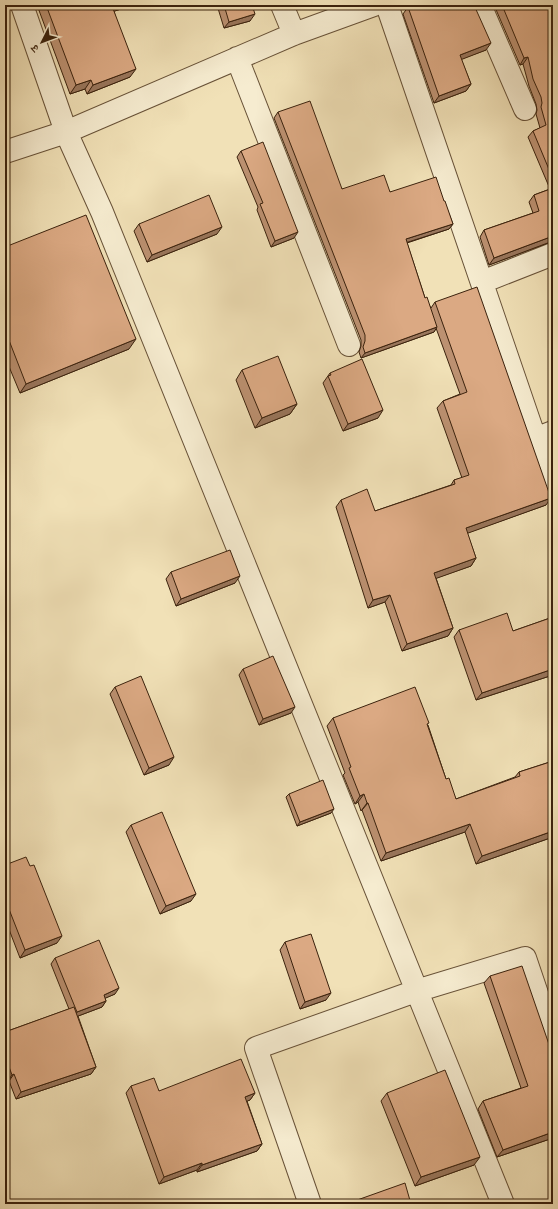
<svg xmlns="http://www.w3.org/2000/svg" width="558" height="1209" viewBox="0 0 558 1209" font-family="'EB Garamond','Noto Serif Devanagari',serif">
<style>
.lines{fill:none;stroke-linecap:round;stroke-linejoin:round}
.minor-casing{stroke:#685238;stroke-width:24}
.minor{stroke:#f6ecd0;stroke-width:22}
.wall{fill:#bc9171;stroke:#3b220d}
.shaded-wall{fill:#99765c;stroke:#3b220d}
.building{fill:#dba983;stroke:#3b220d}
</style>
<rect width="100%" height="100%" fill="#f1e1b7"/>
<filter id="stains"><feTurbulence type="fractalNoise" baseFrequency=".005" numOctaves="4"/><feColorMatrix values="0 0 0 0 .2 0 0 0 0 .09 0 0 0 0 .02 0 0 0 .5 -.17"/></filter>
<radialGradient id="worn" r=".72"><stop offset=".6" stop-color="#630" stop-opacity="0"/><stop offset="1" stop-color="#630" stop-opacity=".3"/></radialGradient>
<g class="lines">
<defs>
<path id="minor" d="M 22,5 L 66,132 L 102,212 L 503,1204
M 282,5 L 294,34
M 387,5 L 553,491
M 480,5 L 525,109
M 237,58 L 349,345
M 5,152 L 66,132 L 294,34 L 374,5
M 482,282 L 553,254
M 535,439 L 553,432
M 310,1204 L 256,1048 L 416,991 L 525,958 L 553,1041"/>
</defs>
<use href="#minor" class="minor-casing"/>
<use href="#minor" class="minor"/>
</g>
<path class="wall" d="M 37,5 L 124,5 L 121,9 L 114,11 L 130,77 L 87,94 L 85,89 L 70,94 Z
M 217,5 L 252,5 L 250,21 L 224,28 Z
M 494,5 L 553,5 L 553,241 L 489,265 L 480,237 L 484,230 L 533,213 L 529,202 L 534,195 L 550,189 L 528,137 L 533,131 L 540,128 L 536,114 L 537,110 L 536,104 L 529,86 L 523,64 L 520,65 Z
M 408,7 L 486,50 L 461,59 L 471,84 L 466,91 L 434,103 L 403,14 Z
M 278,112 L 342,189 L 390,192 L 444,201 L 453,224 L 449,229 L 407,243 L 425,298 L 431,308 L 435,302 L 546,505 L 467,533 L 476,558 L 471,566 L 436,578 L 453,628 L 448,636 L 402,651 L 385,602 L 368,608 L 336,507 L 341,500 L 375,511 L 451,485 L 454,480 L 462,478 L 437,408 L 443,401 L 460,394 L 436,328 L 434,332 L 361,358 L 359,352 L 361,346 L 361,340 L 274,118 Z
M 241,151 L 294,238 L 271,247 L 257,210 L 258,207 L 237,157 Z
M 139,224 L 217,234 L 147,262 L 134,231 Z
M 5,247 L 129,349 L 20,393 L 5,357 Z
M 242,370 L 297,404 L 290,414 L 255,428 L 236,380 Z
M 330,373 L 378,418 L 343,431 L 323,383 Z
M 171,572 L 235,583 L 176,606 L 166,579 Z
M 553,617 L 553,675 L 476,700 L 454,637 L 459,630 L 513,631 Z
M 243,669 L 291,713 L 259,725 L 239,675 Z
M 115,687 L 169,765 L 144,775 L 110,694 Z
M 333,718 L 428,725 L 446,779 L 456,799 L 515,777 L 519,772 L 553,761 L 553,838 L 553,837 L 476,864 L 465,832 L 381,861 L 362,810 L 361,811 L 358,802 L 355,804 L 343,775 L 345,773 L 327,726 Z
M 289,794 L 331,813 L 297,826 L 286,797 Z
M 131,825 L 191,901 L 160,914 L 126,832 Z
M 5,865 L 57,943 L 20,958 L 5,919 Z
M 285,942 L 326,1000 L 300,1009 L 280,950 Z
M 55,958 L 115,994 L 105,998 L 106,1001 L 102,1007 L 78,1016 L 96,1067 L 91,1074 L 16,1099 L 9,1081 L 7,1082 L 5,1077 L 5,1032 L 69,1009 L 51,964 Z
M 490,976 L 553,1056 L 553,1138 L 497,1157 L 478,1109 L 483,1101 L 521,1088 L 484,983 Z
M 131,1086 L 159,1091 L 255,1093 L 250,1100 L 247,1101 L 262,1144 L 257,1151 L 197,1172 L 197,1170 L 159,1184 L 126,1093 Z
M 387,1093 L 474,1165 L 415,1186 L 381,1101 Z"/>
<path class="shaded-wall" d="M 114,5 L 124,5 L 121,9 L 106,14 L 112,6 Z
M 255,14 L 250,21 L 224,28 L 229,22 Z
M 491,43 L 486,50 L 455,62 L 460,55 Z
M 528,57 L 523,64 L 520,65 L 524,58 Z
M 136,69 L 130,77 L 87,94 L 93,85 Z
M 91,80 L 85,89 L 70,94 L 76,85 Z
M 471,84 L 466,91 L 434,103 L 439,96 Z
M 453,224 L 449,229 L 402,244 L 406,239 Z
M 222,227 L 217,234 L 147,262 L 152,255 Z
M 298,232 L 294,238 L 271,247 L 275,241 Z
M 553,236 L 553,241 L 489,265 L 494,258 Z
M 437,327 L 434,332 L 361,358 L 365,353 Z
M 136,339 L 129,349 L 20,393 L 26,384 Z
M 297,404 L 290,414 L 255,428 L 262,418 Z
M 383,410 L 378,418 L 343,431 L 348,424 Z
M 551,498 L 546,505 L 460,536 L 466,528 Z
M 476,558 L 471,566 L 429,581 L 434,573 Z
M 240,576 L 235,583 L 176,606 L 181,599 Z
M 390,595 L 385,602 L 368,608 L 373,600 Z
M 453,628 L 448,636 L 402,651 L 407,644 Z
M 553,669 L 553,675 L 476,700 L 482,693 Z
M 295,707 L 291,713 L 259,725 L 263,719 Z
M 174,757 L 169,765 L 144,775 L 149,768 Z
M 364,794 L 358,802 L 355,804 L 360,796 Z
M 367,803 L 368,803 L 362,810 L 361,811 Z
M 334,809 L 331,813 L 297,826 L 300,822 Z
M 470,824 L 465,832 L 381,861 L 386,853 Z
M 553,831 L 553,837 L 476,864 L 482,856 Z
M 196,894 L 191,901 L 160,914 L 166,906 Z
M 62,936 L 57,943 L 20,958 L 25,950 Z
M 119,988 L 115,994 L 99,1001 L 104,995 Z
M 331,993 L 326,1000 L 300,1009 L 305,1002 Z
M 106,1001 L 102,1007 L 73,1018 L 77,1012 Z
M 96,1067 L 91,1074 L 16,1099 L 21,1092 Z
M 14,1074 L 9,1081 L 7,1082 L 12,1075 Z
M 255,1093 L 250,1100 L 240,1104 L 245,1097 Z
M 553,1132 L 553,1138 L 497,1157 L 503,1150 Z
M 262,1144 L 257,1151 L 197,1172 L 202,1165 Z
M 480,1157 L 474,1165 L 415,1186 L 421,1177 Z
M 202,1163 L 197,1170 L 159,1184 L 164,1177 Z"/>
<path class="building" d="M 46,5 L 114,5 L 112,6 L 136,69 L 93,85 L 91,80 L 76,85 Z
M 224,5 L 252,5 L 255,14 L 229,22 Z
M 414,5 L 474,5 L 491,43 L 460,55 L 471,84 L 439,96 L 408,7 Z
M 502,5 L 553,5 L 553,179 L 533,131 L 546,125 L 541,107 L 542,103 L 541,97 L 533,79 L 528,57 L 524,58 Z
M 310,101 L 342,189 L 384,175 L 390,192 L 436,177 L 444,201 L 445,201 L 453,224 L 406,239 L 425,298 L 427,297 L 437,327 L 365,353 L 363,347 L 365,341 L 365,335 L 278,112 Z
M 5,112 L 7,119 L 5,120 Z
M 263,142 L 298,232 L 275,241 L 260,204 L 263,203 L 241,151 Z
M 553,188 L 553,236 L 494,258 L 484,230 L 539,211 L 534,195 Z
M 209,195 L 222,227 L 152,255 L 139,224 Z
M 86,215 L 136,339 L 26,384 L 5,330 L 5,247 Z
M 477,287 L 547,487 L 551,498 L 466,528 L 476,558 L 434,573 L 453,628 L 407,644 L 390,595 L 373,600 L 341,500 L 367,489 L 375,511 L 455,484 L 454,480 L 469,475 L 443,401 L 467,392 L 435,302 Z
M 278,356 L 297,404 L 262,418 L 242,370 Z
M 362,359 L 383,410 L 348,424 L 328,376 L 331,375 L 330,373 Z
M 230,550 L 240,576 L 181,599 L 171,572 Z
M 507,613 L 513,631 L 553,617 L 553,669 L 482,693 L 459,630 Z
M 273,656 L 295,707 L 263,719 L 243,669 Z
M 141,676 L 174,757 L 149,768 L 115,687 Z
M 415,687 L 429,723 L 427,724 L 446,779 L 449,778 L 456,799 L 520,776 L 519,772 L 553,761 L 553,831 L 482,856 L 470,824 L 386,853 L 368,803 L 367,803 L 364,794 L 360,796 L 349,768 L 351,767 L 333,718 Z
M 323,780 L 334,809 L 300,822 L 289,794 Z
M 162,812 L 196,894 L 166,906 L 131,825 Z
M 26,857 L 30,866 L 34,865 L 62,936 L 25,950 L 5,899 L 5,865 Z
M 311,934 L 331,993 L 305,1002 L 285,942 Z
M 99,940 L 119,988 L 104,995 L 106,1001 L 77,1012 L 55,958 Z
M 522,966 L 553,1056 L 553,1132 L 503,1150 L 483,1101 L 528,1086 L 490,976 Z
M 74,1007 L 96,1067 L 21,1092 L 14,1074 L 12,1075 L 5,1056 L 5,1032 Z
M 241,1059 L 255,1093 L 245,1097 L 262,1144 L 202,1165 L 202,1163 L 164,1177 L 131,1086 L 154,1078 L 159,1091 Z
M 445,1070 L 480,1157 L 421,1177 L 387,1093 Z
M 405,1183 L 411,1204 L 346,1204 Z"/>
<rect width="558" height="1209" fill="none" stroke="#f1e1b7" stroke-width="20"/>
<rect x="6" y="6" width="546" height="1197" fill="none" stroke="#3b220d" stroke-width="2"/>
<rect x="10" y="10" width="538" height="1189" fill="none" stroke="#3b220d"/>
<g transform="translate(42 42) rotate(228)" stroke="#f6ecd0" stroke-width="3" paint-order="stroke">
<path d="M0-3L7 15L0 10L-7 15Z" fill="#3b220d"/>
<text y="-6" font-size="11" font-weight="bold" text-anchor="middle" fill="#3b220d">उ</text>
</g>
<rect width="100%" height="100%" filter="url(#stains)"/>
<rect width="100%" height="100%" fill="url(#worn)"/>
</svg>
